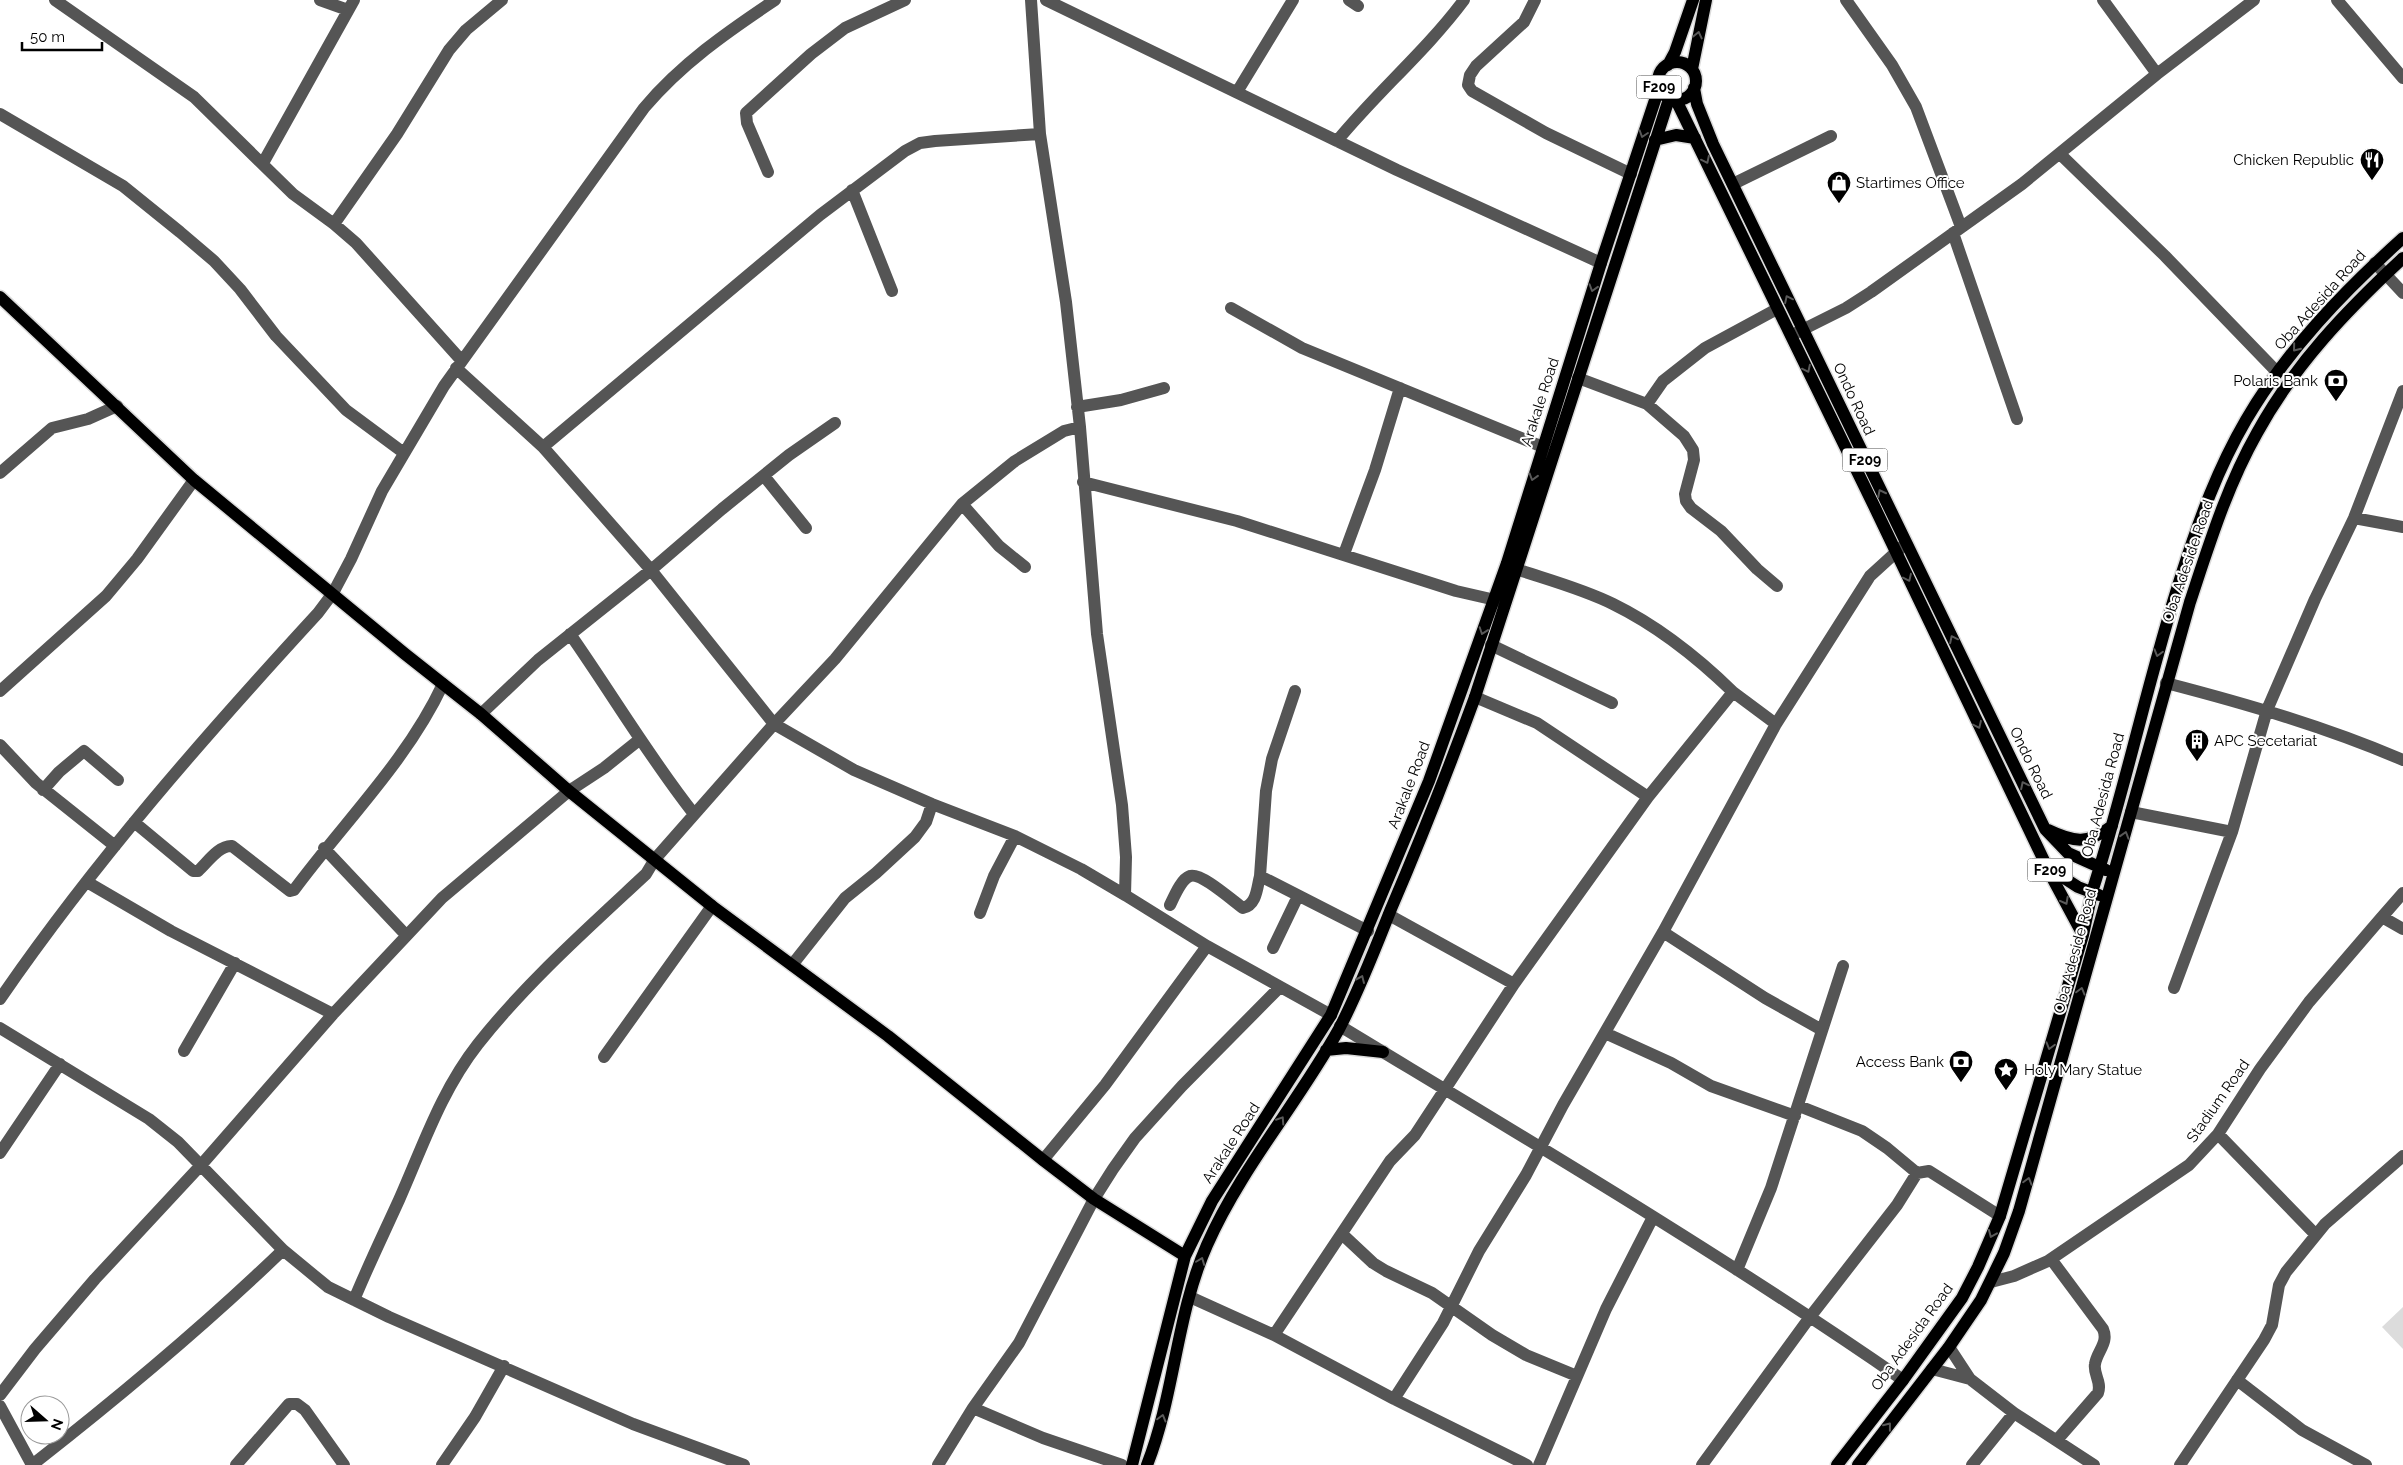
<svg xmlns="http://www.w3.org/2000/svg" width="2403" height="1465" viewBox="0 0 2403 1465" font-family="Raleway,sans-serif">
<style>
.green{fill:#dcdcdc}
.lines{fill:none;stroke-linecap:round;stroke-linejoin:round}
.major-casing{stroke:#dbdbdb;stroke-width:15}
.minor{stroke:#555;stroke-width:12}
.major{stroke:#000;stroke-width:12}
.oneway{stroke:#595959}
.labels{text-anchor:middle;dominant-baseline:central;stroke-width:4;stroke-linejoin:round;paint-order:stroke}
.shield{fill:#fff;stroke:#4c4c4c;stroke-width:1}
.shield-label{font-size:14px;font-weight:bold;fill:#000}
.poi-label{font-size:15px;fill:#000;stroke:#fff;text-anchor:end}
.street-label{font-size:15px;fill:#000;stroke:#fff}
</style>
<rect width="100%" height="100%" fill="#fff"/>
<path class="green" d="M 2403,1307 L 2403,1349 L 2382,1327 Z"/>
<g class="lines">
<defs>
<path id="major" d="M1658 81a19 19 0 1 1 38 0a19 19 0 1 1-38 0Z
M 1668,65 L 1675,52 L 1693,0
M 1692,69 L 1706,0
M 1694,88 L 1697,104 L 1713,144 L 2045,829 L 2068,853 L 2106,870
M 1676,100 L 1876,510 L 2047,867 L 2078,887 L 2099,895
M 1655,140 L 1676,135 L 1695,138
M 0,297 L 194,480 L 405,654 L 481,714 L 569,791 L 712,906 L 888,1036 L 1043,1160 L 1094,1199 L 1185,1256
M 2048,830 C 2075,843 2088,844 2112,826
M 2048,870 L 2083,935
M 1326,1050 L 1346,1048 L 1383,1052
M 1132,1465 L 1185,1256 L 1212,1201 L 1331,1015 L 1429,781 L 1507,563 L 1601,263 L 1659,88
M 1147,1465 C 1175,1394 1176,1315 1207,1245 C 1241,1168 1298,1103 1339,1029 C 1359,991 1375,949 1391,909 C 1421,839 1449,768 1475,697 L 1669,99
M 1837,1465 L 1903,1380 L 1962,1298 L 1978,1267 L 2000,1216 L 2083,935 L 2092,892 C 2126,787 2148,678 2182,573 C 2199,520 2218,468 2246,420 C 2287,350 2343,292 2403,238
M 1858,1465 L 1949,1347 L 1981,1300 L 2004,1253 L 2019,1211 L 2190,602 C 2209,545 2227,486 2257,433 C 2294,365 2347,310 2403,258"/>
</defs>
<use href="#major" class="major-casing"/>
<path class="minor" d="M 55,0 L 194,97 L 293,194 L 334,224 L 356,243 L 461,360
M 320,0 L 348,10
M 1031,0 L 1040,134 L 1066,302 L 1080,427 L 1097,634 L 1122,805 L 1126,857 L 1125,895 L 1207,946 L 1331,1015
M 1046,0 L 1397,170 L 1601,263
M 1349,0 L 1358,6
M 1535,0 L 1524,22 L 1476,66 L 1470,75 L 1468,85 L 1472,91 L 1546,133 L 1631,174
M 1846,0 L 1892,65 L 1916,107 L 1961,227
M 2103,0 L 2157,74
M 2337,0 L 2403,78
M 1237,92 L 1293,0
M 0,114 L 123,186 L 180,232 L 214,261 L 240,289 L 276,336 L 346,410 L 404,453
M 1337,141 C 1377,92 1426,51 1464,0
M 2060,154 L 2165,256 L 2277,372
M 263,163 L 354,0
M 768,172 L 747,123 L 746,113 L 811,54 L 845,28 L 905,0
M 1733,184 L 1831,136
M 852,190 L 892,291
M 334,224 L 397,134 L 449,50 L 466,30 L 502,0
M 1953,233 L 2017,419
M 2375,263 L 2403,293
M 1231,308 L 1302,348 L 1543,447
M 1794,334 L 1846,308 L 1871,292 L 2022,184 L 2157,74 L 2254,0
M 1578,378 L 1647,404 L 1684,436 L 1693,450 L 1694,460 L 1685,494 L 1686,501 L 1691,508 L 1721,531 L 1757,569 L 1777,586
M 1647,404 L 1663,381 L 1705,348 L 1777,309
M 1077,407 L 1121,400 L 1164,388
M 1080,427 L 1064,431 L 1015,461 L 962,504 L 835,659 L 774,724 L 854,770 L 932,804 L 1015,836 L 1081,869 L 1125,895
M 543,447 L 820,215 L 905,151 L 920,143 L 935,141 L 1040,134
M 0,473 L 52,428 L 88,419 L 117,406
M 764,476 L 806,528
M 1083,482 L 1237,521 L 1456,591 L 1504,602
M 962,504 L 999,546 L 1025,567
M 2354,518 L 2403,527
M 1344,554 L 1375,470 L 1400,388
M 570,634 C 612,694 649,757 694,814
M 1491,645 L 1612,703
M 2166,683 C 2247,704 2326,727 2403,760
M 0,691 L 106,596 L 137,559 L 194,480
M 1295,691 L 1272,759 L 1266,791 L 1260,876 L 1368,931
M 1475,697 L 1537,723 L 1648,797
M 481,714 L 538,660 L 651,570 L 722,509 L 789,455 L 835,423
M 1776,724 L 1870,576 L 1904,545
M 0,745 L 36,783 L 115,846
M 43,790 L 59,772 L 84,751 L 118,780
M 2131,812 L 2232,832
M 134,822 L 193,871 L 198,871 C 207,863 219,845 232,846 L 290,891 L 294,890 C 344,822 407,761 443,684
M 324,848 L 406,935
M 87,882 L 171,931 L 333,1014
M 1170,905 C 1174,897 1181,879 1190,876 C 1201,872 1233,901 1243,908 C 1257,905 1257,887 1260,876
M 980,913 L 994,876 L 1015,836
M 2382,917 L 2403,893
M 1663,932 L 1765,998 L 1822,1030
M 1273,948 L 1298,896
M 792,965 L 845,898 L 876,873 L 915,837 L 926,822 L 932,804
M 1514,984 L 1648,797 L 1733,692 C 1698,658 1658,626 1613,604 C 1583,589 1549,580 1516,569
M 2174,988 L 2232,832 L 2267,710 L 2315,599 L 2354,518 L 2403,391
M 0,999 C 95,861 205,736 318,613 L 333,593 L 351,559 L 382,491 L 444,386 L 644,108 C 681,64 727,32 775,0
M 1340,1026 C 1530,1141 1721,1254 1903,1380
M 0,1028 L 149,1119 L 178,1142 L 283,1250 L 328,1287 L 389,1317 L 633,1424 L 744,1465
M 1605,1033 L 1671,1063 L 1711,1086 L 1795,1116
M 184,1051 L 235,963
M 604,1057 L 712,906
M 1799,1106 L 1862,1131 L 1887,1148 L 1917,1173
M 2218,1134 L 2316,1235
M 0,1153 L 60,1064
M 1043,1160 L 1105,1085 L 1207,946
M 1342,1234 L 1373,1263 L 1386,1271 L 1432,1293 L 1492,1335 L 1526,1355 L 1577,1376
M 2051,1259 L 2103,1329 C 2109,1343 2097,1351 2095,1364 C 2093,1374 2102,1382 2098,1393 L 2057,1440
M 1737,1270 L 1771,1188 L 1843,966
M 1991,1282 L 2014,1276 L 2048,1261 L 2189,1165 L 2218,1134 L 2260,1069 L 2309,1002 L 2382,917 L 2403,929
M 1190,1297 L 1274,1335 L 1394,1399 L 1527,1465
M 354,1300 C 368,1266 384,1233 399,1200 C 423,1146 441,1091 478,1044 C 527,982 588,928 646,874 L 655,859 L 774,724 L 651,570 L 543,447 L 456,368
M 1274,1335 L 1390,1161 L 1415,1135 L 1514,984 L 1389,915
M 1949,1347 L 1970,1379 L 2014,1413 L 2094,1465
M 1932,1369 L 1970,1379
M 2237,1380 L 2302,1430 L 2366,1465
M 0,1395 L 35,1349 L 95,1279 L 202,1164 L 333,1014 L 442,898 L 569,791 L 604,768 L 639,740
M 1394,1399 L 1443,1323 L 1479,1251 L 1526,1175 L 1563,1105 L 1663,932 L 1776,724 L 1733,692
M 0,1406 L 32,1465
M 973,1408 L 1043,1438 L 1122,1465
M 32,1465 C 119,1397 203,1327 283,1250
M 236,1465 L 289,1404 L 297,1404 L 305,1410 L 344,1465
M 442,1465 L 475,1417 L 504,1366
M 938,1465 L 973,1408 L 1019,1343 L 1094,1199 L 1113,1169 L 1135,1138 L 1182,1086 L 1279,988
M 1539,1465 L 1606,1309 L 1653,1217
M 1702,1465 L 1810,1317 L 1897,1205 L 1917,1173 L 1929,1171 L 2000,1216
M 1972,1465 L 2014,1413
M 2180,1465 L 2264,1340 L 2272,1325 L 2279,1285 L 2286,1272 L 2325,1224 L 2403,1156"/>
<use href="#major" class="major"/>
</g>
<defs><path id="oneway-chevron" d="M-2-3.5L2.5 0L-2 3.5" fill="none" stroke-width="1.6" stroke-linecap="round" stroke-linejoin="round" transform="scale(1.25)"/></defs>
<g class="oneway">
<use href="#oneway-chevron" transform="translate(1698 35) rotate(-77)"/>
<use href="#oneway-chevron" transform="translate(1643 134) rotate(108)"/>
<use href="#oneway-chevron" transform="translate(1706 160) rotate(64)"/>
<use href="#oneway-chevron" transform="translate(1593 288) rotate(107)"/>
<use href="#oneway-chevron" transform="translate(1788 299) rotate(-116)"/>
<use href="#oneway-chevron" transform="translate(2296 348) rotate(129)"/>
<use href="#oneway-chevron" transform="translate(1807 369) rotate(64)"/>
<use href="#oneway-chevron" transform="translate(1533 477) rotate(107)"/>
<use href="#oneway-chevron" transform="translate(1881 493) rotate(-117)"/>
<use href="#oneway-chevron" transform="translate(1908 578) rotate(65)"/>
<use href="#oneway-chevron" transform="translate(1483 631) rotate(109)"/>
<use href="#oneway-chevron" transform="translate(1953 639) rotate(-116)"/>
<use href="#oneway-chevron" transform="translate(2158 653) rotate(106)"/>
<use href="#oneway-chevron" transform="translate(1978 725) rotate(65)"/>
<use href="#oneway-chevron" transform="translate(2024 785) rotate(-116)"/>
<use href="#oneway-chevron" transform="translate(2125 835) rotate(-73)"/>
<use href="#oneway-chevron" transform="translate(2065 901) rotate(62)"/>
<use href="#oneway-chevron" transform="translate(1361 979) rotate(-66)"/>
<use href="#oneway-chevron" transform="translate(2081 991) rotate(-75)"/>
<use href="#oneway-chevron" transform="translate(2050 1046) rotate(106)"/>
<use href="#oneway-chevron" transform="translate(1281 1120) rotate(-57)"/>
<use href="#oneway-chevron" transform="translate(2028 1181) rotate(-74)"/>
<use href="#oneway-chevron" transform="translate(1992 1234) rotate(113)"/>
<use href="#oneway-chevron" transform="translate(1201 1261) rotate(-69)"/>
<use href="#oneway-chevron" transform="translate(1162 1418) rotate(-75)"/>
<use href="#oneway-chevron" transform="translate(1888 1426) rotate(-52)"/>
</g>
<defs>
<symbol id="restaurant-pin" viewBox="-11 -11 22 30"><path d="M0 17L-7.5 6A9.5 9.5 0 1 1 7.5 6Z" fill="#000" stroke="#fff"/><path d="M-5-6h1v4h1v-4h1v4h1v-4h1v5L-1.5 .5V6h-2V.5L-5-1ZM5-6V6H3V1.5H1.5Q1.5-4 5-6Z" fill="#fff"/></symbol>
<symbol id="shop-pin" viewBox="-11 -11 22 30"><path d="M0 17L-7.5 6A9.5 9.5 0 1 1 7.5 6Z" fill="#000" stroke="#fff"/><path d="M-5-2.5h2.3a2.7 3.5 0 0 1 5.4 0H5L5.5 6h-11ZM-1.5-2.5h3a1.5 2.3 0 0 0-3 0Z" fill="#fff"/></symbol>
<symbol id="bank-pin" viewBox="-11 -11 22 30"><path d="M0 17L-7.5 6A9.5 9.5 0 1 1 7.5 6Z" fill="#000" stroke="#fff"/><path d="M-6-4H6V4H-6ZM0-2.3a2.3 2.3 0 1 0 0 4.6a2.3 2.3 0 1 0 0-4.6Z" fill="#fff"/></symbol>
<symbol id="building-pin" viewBox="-11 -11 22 30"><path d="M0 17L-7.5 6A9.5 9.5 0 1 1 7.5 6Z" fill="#000" stroke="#fff"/><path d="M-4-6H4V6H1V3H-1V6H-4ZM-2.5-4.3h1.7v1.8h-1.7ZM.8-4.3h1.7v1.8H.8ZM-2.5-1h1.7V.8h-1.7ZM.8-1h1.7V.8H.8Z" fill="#fff"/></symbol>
<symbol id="sight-pin" viewBox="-11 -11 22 30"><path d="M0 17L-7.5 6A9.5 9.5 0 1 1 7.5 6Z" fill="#000" stroke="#fff"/><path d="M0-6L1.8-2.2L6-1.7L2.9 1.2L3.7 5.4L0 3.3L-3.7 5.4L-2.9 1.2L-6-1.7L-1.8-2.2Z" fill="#fff"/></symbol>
</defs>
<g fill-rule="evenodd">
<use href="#restaurant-pin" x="2358" y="146" width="28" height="38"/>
<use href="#shop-pin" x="1825" y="169" width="28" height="38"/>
<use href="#bank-pin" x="2322" y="367" width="28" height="38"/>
<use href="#building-pin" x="2183" y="727" width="28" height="38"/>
<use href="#bank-pin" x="1947" y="1048" width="28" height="38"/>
<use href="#sight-pin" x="1992" y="1056" width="28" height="38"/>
</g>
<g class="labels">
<g class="shield">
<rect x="1636.5" y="75.5" width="45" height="23" rx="4"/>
<rect x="1842.5" y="448.5" width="45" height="23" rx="4"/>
<rect x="2027.5" y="858.5" width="45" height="23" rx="4"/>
</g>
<g class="shield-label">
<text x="1659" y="87">F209</text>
<text x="1865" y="460">F209</text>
<text x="2050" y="870">F209</text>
</g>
<g class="poi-label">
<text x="2354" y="160">Chicken Republic</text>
<text x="1856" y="183" text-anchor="start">Startimes Office</text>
<text x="2318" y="381">Polaris Bank</text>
<text x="2214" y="741" text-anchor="start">APC Secetariat</text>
<text x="1944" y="1062">Access Bank</text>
<text x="2024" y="1070" text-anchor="start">Holy Mary Statue</text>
</g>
<g class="street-label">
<text transform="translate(2320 300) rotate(-48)">Oba Adesida Road</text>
<text transform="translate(1854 399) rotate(65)">Ondo Road</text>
<text transform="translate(1540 402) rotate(-72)">Arakale Road</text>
<text transform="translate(2188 561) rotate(-71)">Oba Adeside Road</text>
<text transform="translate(2031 763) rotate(64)">Ondo Road</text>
<text transform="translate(1409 785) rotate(-69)">Arakale Road</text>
<text transform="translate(2103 795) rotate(-75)">Oba Adesida Road</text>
<text transform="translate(2075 951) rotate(-75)">Oba Adeside Road</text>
<text transform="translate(2218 1101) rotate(-55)">Stadium Road</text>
<text transform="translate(1231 1143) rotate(-57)">Arakale Road</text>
<text transform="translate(1912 1337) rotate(-54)">Oba Adesida Road</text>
</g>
</g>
<g transform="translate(45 1420) rotate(110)"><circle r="24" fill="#ffffff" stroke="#999999"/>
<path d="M0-4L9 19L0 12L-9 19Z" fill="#000000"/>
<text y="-8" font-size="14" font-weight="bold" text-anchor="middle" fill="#000000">N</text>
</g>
<path d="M22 42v8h80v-8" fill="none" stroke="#000000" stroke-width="2.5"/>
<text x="30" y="42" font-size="15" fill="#000000" stroke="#ffffff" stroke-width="4" paint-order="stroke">50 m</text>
</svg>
